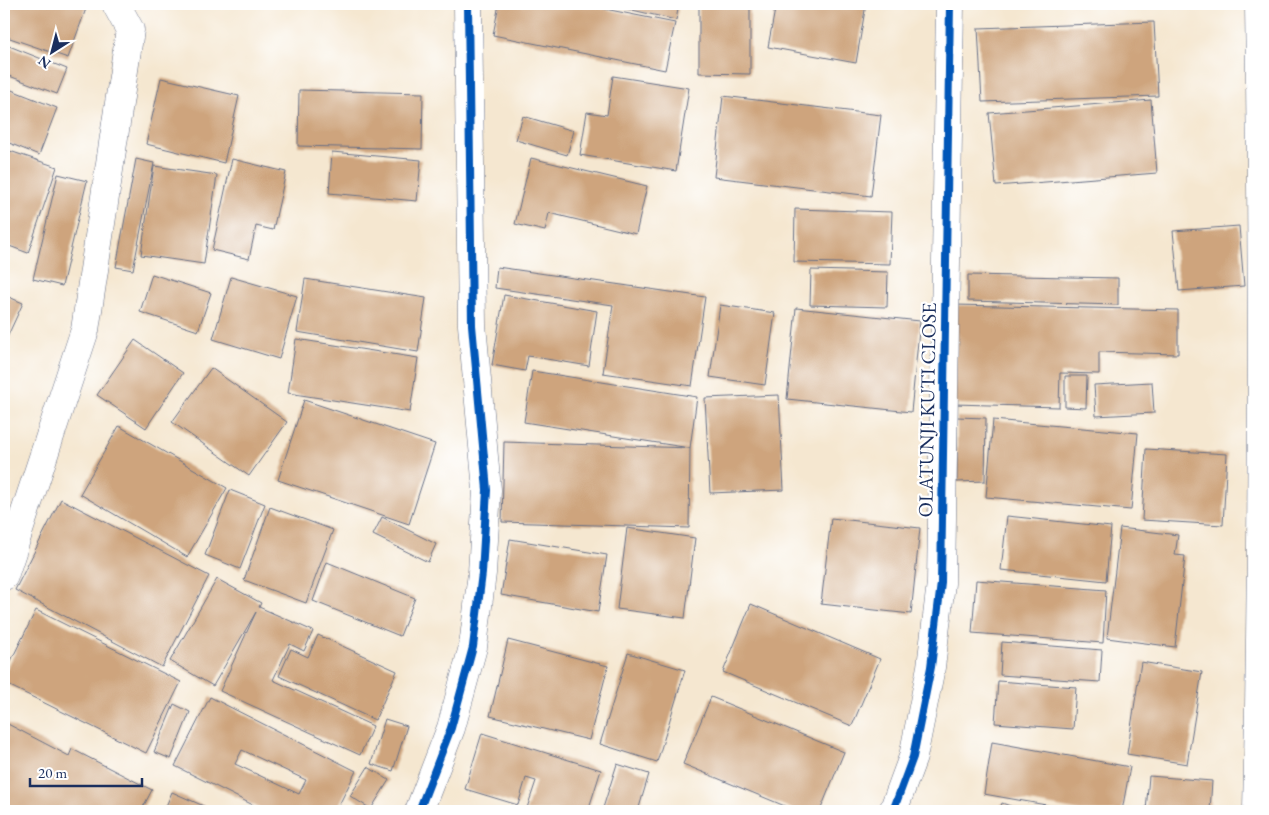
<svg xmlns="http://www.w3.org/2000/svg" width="1269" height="815" viewBox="0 0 1269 815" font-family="'EB Garamond',serif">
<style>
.building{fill:#cea47d;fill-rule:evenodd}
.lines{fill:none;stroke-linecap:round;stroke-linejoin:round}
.minor-casing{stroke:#676f86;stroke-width:29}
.minor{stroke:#fff;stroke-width:28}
.cycleway-casing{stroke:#fff;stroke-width:11}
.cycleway{stroke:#0057b8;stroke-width:8}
.labels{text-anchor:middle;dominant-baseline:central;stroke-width:4.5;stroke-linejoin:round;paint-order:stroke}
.street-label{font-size:20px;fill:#1b2f5e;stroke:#fff}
</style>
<rect width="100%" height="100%" fill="#fff"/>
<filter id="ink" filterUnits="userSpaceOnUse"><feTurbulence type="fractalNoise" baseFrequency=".02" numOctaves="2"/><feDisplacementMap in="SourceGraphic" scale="10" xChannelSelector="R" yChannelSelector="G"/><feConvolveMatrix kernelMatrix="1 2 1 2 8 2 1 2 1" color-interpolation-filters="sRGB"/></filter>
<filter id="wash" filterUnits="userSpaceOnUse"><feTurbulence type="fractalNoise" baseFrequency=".0096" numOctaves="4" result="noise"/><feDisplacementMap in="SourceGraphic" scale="20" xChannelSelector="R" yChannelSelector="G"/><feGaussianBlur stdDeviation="1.12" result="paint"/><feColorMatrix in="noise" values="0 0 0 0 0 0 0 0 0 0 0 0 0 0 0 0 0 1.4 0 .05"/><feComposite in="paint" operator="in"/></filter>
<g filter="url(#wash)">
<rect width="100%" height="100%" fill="#f5e7d0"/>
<g id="blocks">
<path class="building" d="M 4,4 L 81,4 L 87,6 L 68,58 L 4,36 Z
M 499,4 L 580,4 L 675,23 L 665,70 L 493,35 Z
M 606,4 L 679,4 L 676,20 Z
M 699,4 L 750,4 L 750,74 L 699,73 Z
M 776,4 L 866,4 L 856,63 L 768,47 Z
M 1154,22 L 1158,96 L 982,102 L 978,28 Z
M 4,44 L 67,69 L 57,94 L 4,74 Z
M 613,76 L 689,88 L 676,171 L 580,155 L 587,112 L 607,115 Z
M 161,78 L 239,96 L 224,163 L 146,144 Z
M 4,87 L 57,108 L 39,155 L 4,141 Z
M 299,90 L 423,93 L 422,149 L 298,146 Z
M 723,96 L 881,115 L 871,196 L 714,177 Z
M 1151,100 L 1157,173 L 996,186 L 989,113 Z
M 523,116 L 574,131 L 567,155 L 516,140 Z
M 4,149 L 57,167 L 28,253 L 4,244 Z
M 332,152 L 421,160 L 417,201 L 329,193 Z
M 531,158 L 647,186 L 636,234 L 549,213 L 545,231 L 515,224 Z
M 136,159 L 154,163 L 133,270 L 116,267 Z
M 232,159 L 286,172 L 273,230 L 256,226 L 249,259 L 212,250 Z
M 154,166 L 217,175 L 204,264 L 141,255 Z
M 58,174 L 87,181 L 62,286 L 33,279 Z
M 795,209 L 892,212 L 890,264 L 794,262 Z
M 1239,226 L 1244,286 L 1179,291 L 1173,231 Z
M 4,250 L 9,252 L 4,266 Z
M 497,267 L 705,297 L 692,386 L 603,373 L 613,305 L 495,288 Z
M 811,270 L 888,272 L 887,307 L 810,305 Z
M 152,274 L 211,293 L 198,331 L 140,312 Z
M 968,275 L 1118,278 L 1118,305 L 968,301 Z
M 231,277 L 297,296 L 279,359 L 213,339 Z
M 305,279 L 426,298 L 418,352 L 297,332 Z
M 4,295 L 23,303 L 4,344 Z
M 504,295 L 597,311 L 589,366 L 528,356 L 525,371 L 492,365 Z
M 720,305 L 775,313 L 765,385 L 710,377 Z
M 955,305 L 1178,310 L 1178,354 L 1099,352 L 1099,374 L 1060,373 L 1059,407 L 954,404 Z
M 796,308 L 920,321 L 911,412 L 787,399 Z
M 296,339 L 418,358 L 410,412 L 288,393 Z
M 135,340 L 183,373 L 146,428 L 97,395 Z
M 211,368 L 287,422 L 249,476 L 172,422 Z
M 532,371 L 697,397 L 690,448 L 524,422 Z
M 1065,376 L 1087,376 L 1086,408 L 1065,407 Z
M 1152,382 L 1154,413 L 1096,416 L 1094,385 Z
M 779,395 L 784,490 L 710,493 L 705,398 Z
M 304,400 L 435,444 L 409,524 L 278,480 Z
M 957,417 L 986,418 L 985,481 L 957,482 Z
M 993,420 L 1138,433 L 1131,510 L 986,497 Z
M 119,426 L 227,488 L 187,557 L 80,494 Z
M 504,442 L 690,448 L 689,528 L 502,522 Z
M 1146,449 L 1227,454 L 1223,525 L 1142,520 Z
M 230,490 L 265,504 L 240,569 L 205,555 Z
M 61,499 L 209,576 L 162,667 L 15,590 Z
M 270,507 L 333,530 L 306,603 L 244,580 Z
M 1007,516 L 1111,527 L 1106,581 L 1001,570 Z
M 382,517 L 436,544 L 428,562 L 373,535 Z
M 831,518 L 920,528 L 911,614 L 821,604 Z
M 627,528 L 695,538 L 685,618 L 617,609 Z
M 1120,528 L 1178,535 L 1175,555 L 1185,556 L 1175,647 L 1107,638 Z
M 510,539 L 607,555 L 598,612 L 501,595 Z
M 327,562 L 415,598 L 400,636 L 313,601 Z
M 217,579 L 261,603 L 259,607 L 313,631 L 304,651 L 290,644 L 273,680 L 373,726 L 360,755 L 220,691 L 256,612 L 213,686 L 170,661 Z
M 976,580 L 1106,590 L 1103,643 L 972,633 Z
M 751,604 L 880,659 L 852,726 L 723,672 Z
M 36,610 L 181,682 L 146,753 L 4,683 L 4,675 Z
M 318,635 L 397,671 L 375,720 L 279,676 L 291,649 L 308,657 Z
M 508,640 L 608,666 L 589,740 L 490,716 Z
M 1002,642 L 1102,650 L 1100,682 L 1000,675 Z
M 628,653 L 685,670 L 657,762 L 600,744 Z
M 1141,662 L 1202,672 L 1187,764 L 1127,754 Z
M 998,681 L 1076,687 L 1073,729 L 995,723 Z
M 210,697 L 356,771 L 336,811 L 265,811 L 175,766 ZM 242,750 L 306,780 L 299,794 L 235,764 Z
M 711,697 L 844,752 L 820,811 L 797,811 L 683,764 Z
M 174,704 L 190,712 L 171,759 L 154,752 Z
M 385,719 L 407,726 L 393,771 L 371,764 Z
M 4,722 L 69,756 L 72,749 L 152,790 L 141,811 L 4,811 Z
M 482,733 L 601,770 L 588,811 L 526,811 L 536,781 L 526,778 L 518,805 L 465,789 Z
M 992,742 L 1130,767 L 1122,811 L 1080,811 L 984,794 Z
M 617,764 L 649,774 L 638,811 L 602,811 Z
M 368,767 L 389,780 L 371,809 L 350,796 Z
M 1149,776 L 1212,781 L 1210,811 L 1146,811 Z
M 172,792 L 215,811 L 164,811 Z
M 1002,803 L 1024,811 L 999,811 Z"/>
</g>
</g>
<g filter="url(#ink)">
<use href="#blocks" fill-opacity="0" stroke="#676f86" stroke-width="1"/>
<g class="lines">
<defs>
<path id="minor" d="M 4,576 L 85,330 L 130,30 L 116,4
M 419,811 L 451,728 L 473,647 L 482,573 L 487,490 L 472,325 L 468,4
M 893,811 L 913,757 L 931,667 L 941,583 L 950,4
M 1257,811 C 1263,542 1263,273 1259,4"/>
</defs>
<use href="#minor" class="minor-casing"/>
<use href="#minor" class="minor"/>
<defs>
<path id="cycleway" d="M 419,811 L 451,728 L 473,647 L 482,573 L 487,490 L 472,325 L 468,4
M 893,811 L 913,757 L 931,667 L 941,583 L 950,4"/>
</defs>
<use href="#cycleway" class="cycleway-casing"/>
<use href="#cycleway" class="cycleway"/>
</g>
</g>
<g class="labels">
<g class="street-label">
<text transform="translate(927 410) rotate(-89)">OLATUNJI KUTI CLOSE</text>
</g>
</g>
<rect width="1269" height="815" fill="none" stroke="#fff" stroke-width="20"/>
<g transform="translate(52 52) rotate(216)" stroke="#ffffff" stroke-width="4" paint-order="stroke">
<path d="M0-4L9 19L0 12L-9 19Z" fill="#1b2f5e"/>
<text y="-8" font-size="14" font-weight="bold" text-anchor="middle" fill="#1b2f5e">N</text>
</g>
<path d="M30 778v8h112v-8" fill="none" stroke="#1b2f5e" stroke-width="2.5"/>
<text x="38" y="778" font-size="15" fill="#1b2f5e" stroke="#ffffff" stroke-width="4" paint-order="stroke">20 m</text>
</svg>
